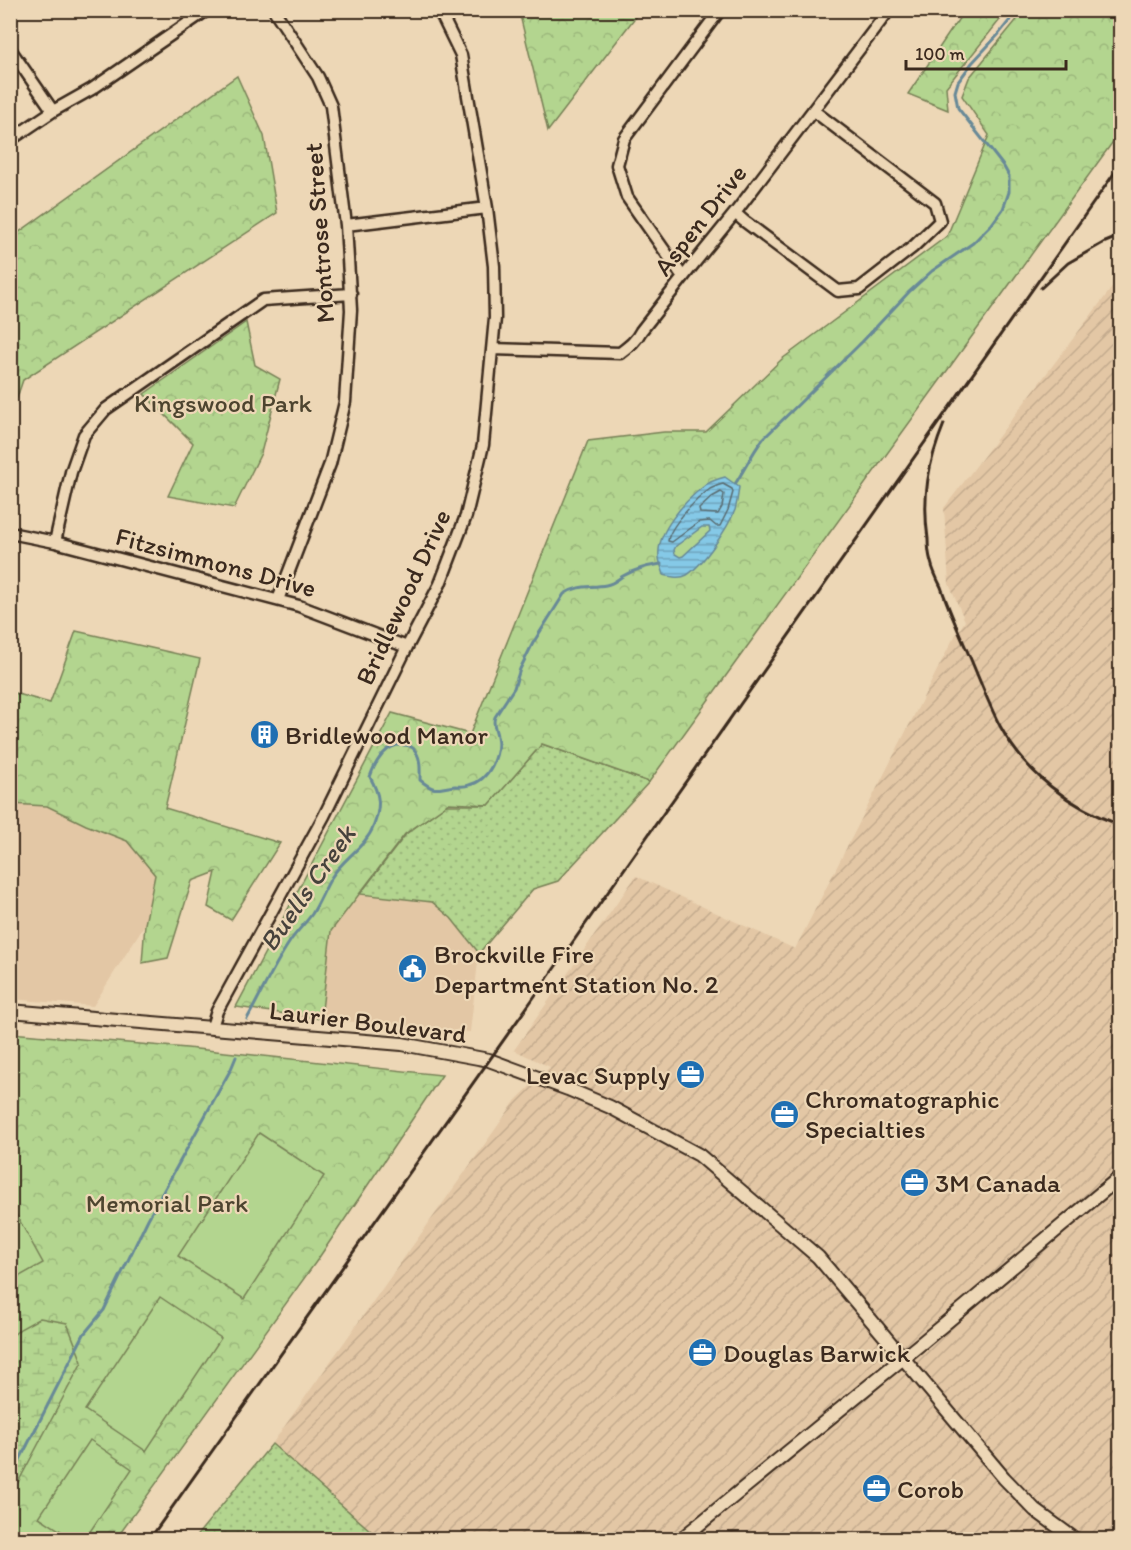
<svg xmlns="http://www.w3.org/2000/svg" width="1131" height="1550" viewBox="0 0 1131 1550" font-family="Itim,sans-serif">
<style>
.built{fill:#e3c7a5}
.industrial{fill:url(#industrial-furrows)}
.grass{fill:url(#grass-dots);stroke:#778056;stroke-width:1.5}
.forest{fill:url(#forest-crowns);stroke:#778056;stroke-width:1.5}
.wetland{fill:url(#wetland-marsh);stroke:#778056;stroke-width:1.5}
.pitch{fill:#b3d58f;stroke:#778056;stroke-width:1.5}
.water{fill:url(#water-rules);stroke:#678997;stroke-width:1.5;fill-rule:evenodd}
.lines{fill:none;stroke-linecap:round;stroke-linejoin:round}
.shore{stroke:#596a6e;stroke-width:1.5}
.stream{stroke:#678997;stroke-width:3}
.minor-casing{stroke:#3b2a1e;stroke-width:15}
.tertiary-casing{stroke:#3b2a1e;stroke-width:16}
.minor{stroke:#edd7b6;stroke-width:10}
.tertiary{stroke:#edd7b6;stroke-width:12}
.rail{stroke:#3b2a1e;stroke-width:3}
.labels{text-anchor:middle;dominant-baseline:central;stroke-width:4.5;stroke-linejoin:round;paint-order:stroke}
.street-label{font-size:26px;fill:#3b2a1e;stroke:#edd7b6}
.park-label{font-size:26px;fill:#4d442f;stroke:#edd7b6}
.poi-label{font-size:26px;fill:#3b2a1e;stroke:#edd7b6;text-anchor:start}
.water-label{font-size:27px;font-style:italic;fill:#46423c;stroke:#edd7b6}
</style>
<defs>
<pattern id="industrial-furrows" width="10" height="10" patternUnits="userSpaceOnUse" patternTransform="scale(1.5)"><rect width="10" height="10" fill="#e3c7a5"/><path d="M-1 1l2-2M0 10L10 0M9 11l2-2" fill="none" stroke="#c4ab8e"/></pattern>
<pattern id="grass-dots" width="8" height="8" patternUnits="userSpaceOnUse" patternTransform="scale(1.5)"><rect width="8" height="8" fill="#b3d58f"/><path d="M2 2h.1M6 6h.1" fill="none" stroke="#9bb77b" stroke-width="1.8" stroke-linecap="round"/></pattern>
<pattern id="forest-crowns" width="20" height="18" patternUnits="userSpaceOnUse" patternTransform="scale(1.5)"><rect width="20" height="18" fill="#b3d58f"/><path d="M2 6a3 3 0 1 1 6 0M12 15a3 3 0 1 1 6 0" fill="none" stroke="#9bb77b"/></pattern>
<pattern id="wetland-marsh" width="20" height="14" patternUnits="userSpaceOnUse" patternTransform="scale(1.5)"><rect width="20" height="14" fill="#b3d58f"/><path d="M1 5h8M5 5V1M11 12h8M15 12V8" fill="none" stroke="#9bb77b"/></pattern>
<pattern id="water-rules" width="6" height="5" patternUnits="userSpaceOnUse" patternTransform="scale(1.5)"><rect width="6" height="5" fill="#85c9e7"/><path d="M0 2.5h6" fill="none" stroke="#6ea3bb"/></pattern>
</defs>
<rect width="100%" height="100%" fill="#edd7b6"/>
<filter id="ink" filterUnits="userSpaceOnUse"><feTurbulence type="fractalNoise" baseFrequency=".0167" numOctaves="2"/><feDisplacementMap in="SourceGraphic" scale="12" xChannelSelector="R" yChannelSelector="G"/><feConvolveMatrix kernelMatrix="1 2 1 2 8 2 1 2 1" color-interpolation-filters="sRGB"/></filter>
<g filter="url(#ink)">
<path class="built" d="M 10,804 L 47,806 L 86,825 L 128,841 L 155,875 L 145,924 L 93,1006 L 11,999 Z
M 360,894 L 432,902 L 451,918 L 479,953 L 470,1032 L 321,1019 L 331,931 Z"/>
<path class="industrial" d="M 1120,277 L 1120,1539 L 380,1539 L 272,1444 L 516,1100 L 550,1067 L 514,1050 L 636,876 L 795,949 L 952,641 L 965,621 L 949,584 L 944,508 Z"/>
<path class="grass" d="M 542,744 L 649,782 L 558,881 L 533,889 L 479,953 L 451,918 L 432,902 L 360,894 L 406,834 L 446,805 L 489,805 Z
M 272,1444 L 380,1539 L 194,1539 Z"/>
<path class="forest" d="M 519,11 L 640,11 L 548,131 Z
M 964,11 L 1007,11 L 946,87 L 948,110 L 908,94 Z
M 1024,11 L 1120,11 L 1120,132 L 649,782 L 542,744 L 489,805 L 449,803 L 405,834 L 331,931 L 321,1019 L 236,1007 L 392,713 L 470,734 L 588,441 L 664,432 L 706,432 L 782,359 L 947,236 L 989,135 L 962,96 L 969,78 Z
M 237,76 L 264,136 L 277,213 L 23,380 L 11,415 L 11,238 Z
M 246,322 L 255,365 L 280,379 L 261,453 L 234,508 L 168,496 L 193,443 L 144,394 Z
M 76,631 L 200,659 L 165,808 L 280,843 L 231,920 L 208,907 L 216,872 L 192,881 L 168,958 L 142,963 L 145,924 L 155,875 L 127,841 L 86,825 L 47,806 L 11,804 L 11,692 L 50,703 Z
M 10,1033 L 187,1048 L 442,1075 L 318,1259 L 116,1539 L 11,1539 Z"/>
<path class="wetland" d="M 40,1318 L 67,1323 L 82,1362 L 15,1488 L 11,1488 L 11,1337 L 20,1329 Z"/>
<path class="pitch" d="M 259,1133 L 324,1176 L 244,1299 L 178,1256 Z
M 11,1205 L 43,1263 L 11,1281 L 10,1281 Z
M 160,1297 L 221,1338 L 146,1451 L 85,1410 Z
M 90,1440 L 132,1469 L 85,1539 L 73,1539 L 39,1517 Z"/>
<path class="water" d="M 725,477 L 739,487 C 738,495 737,503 735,510 C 728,528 703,565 687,575 C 680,579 672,577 664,575 C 663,570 659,563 659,557 C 656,532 685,501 703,487 C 710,481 717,479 725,477 ZM 702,527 L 709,527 L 710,531 L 683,556 L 680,557 L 675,554 L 674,550 L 676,546 Z"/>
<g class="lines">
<path class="shore" d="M 723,484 L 732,489 L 733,492 L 728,510 L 720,526 L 716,526 L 710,521 L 699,522 L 672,542 L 668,541 C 669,527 697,498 710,489 C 714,487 718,485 723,484 Z
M 721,492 L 724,494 L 722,507 L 718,514 L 700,513 L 699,509 L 712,497 Z"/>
<path class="stream" d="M 735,484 C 745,469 752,453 763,439 L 862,342 L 909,292 L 932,271 L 973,243 L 992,224 L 1003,209 L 1009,192 L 1009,176 L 1004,167 L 958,108 L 955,92 L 958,82 L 972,63 L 998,35 L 1018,10
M 247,1019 C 261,994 273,967 289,943 C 295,933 305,924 312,914 C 319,903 324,890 331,878 C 343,858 366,847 374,825 C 381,806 380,795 370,777 C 375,762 387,742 405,745 C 411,745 416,750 418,756 C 421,763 420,772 420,780 C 436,793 436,788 455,786 C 460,786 465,787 469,785 C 489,781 501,754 497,736 C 496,729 492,724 495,717 L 514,688 L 520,669 L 533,643 L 564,594 C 580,584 590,588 606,585 C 613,584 618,579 623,576 C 635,569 648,566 661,564
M 10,1440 L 16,1464
M 10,1479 L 84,1334 L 104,1310 L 148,1219 L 231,1069 L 236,1057"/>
<defs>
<path id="minor" d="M 274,10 L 318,77 L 331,106 L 346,225 L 351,310 L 345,402 L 330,464 L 278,600
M 10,49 L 53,111
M 10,140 L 53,111 L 92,89 L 207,10
M 735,213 L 744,221 L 838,291 L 859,289 L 913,247 L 940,221 L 935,203 L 814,111
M 346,225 L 487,208
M 683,277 L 627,197 L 617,165 L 624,139 L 720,10
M 492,349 L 620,353 C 629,346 636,341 641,331 L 692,266 L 735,213 L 889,10
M 10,533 L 55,542 L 299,606 L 407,647
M 55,542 L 71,472 L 84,435 L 106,409 L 263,300 L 351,294
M 212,1027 L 217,1011 L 324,816 L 407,647 L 440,584 L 466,516 L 483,445 L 495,318 L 494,266 L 487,208 L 461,55 L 439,10"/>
<path id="tertiary" d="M 10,1011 L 402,1044 L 489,1060 L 568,1089 L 610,1107 L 699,1155 L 818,1257 L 1004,1478 L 1035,1510 L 1076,1540
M 680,1540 L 924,1341 L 1120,1177"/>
</defs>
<use href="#minor" class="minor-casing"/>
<use href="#tertiary" class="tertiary-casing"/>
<use href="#minor" class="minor"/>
<use href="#tertiary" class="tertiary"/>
<path class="rail" d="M 1041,288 L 1068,263 L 1103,243 L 1120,236
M 944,424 C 928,463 922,497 928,539 C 928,547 929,555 931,562 C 933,571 937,579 941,587 C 949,610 959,633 969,655 C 979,678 988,703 1000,726 C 1026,774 1070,807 1120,825
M 149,1540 L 532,1000 L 1120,165"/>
</g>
</g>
<defs>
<symbol id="building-disc" viewBox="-11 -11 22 22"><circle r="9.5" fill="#1f6fb2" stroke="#edd7b6"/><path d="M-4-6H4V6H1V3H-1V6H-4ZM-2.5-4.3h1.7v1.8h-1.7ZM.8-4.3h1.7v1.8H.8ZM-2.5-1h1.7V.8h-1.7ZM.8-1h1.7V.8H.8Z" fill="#fff"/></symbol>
<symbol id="civic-disc" viewBox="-11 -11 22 22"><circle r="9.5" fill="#1f6fb2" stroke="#edd7b6"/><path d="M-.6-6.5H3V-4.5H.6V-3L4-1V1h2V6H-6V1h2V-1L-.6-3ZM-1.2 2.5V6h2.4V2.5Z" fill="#fff"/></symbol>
<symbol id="office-disc" viewBox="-11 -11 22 22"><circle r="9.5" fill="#1f6fb2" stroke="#edd7b6"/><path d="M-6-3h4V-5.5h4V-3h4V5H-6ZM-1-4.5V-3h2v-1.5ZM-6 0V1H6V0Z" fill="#fff"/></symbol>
</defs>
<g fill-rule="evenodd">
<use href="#building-disc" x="248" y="718" width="33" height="33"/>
<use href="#civic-disc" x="396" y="952" width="33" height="33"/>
<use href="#office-disc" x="674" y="1058" width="33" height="33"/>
<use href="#office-disc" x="768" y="1098" width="33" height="33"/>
<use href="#office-disc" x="898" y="1166" width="33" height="33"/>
<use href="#office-disc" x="686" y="1336" width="33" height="33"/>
<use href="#office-disc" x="860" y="1472" width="33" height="33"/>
</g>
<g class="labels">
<g class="street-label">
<text transform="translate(700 220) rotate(-52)">Aspen Drive</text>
<text transform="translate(319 233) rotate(-94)">Montrose Street</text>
<text transform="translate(216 562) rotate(15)">Fitzsimmons Drive</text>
<text transform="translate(403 597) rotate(-65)">Bridlewood Drive</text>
<text transform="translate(368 1022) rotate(7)">Laurier Boulevard</text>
</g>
<g class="park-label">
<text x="223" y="403">Kingswood Park</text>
<text x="167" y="1203">Memorial Park</text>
</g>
<g class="poi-label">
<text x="285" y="735">Bridlewood Manor</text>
<text x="434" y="954">Brockville Fire<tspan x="434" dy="30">Department Station No. 2</tspan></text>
<text x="670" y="1075" text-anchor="end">Levac Supply</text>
<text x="805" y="1099">Chromatographic<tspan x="805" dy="30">Specialties</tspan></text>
<text x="935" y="1183">3M Canada</text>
<text x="723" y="1353">Douglas Barwick</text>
<text x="897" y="1489">Corob</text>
</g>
<g class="water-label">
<text transform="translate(307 888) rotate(-55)">Buells Creek</text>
</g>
</g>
<rect width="1131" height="1550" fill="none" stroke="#edd7b6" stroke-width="36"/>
<rect x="18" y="18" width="1095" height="1514" fill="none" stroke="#3b2a1e" stroke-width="2" filter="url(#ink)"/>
<path d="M906 60v9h160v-9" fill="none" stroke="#3b2a1e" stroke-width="3"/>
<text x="915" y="60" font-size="18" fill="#3b2a1e" stroke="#edd7b6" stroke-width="4.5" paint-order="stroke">100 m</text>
</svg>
